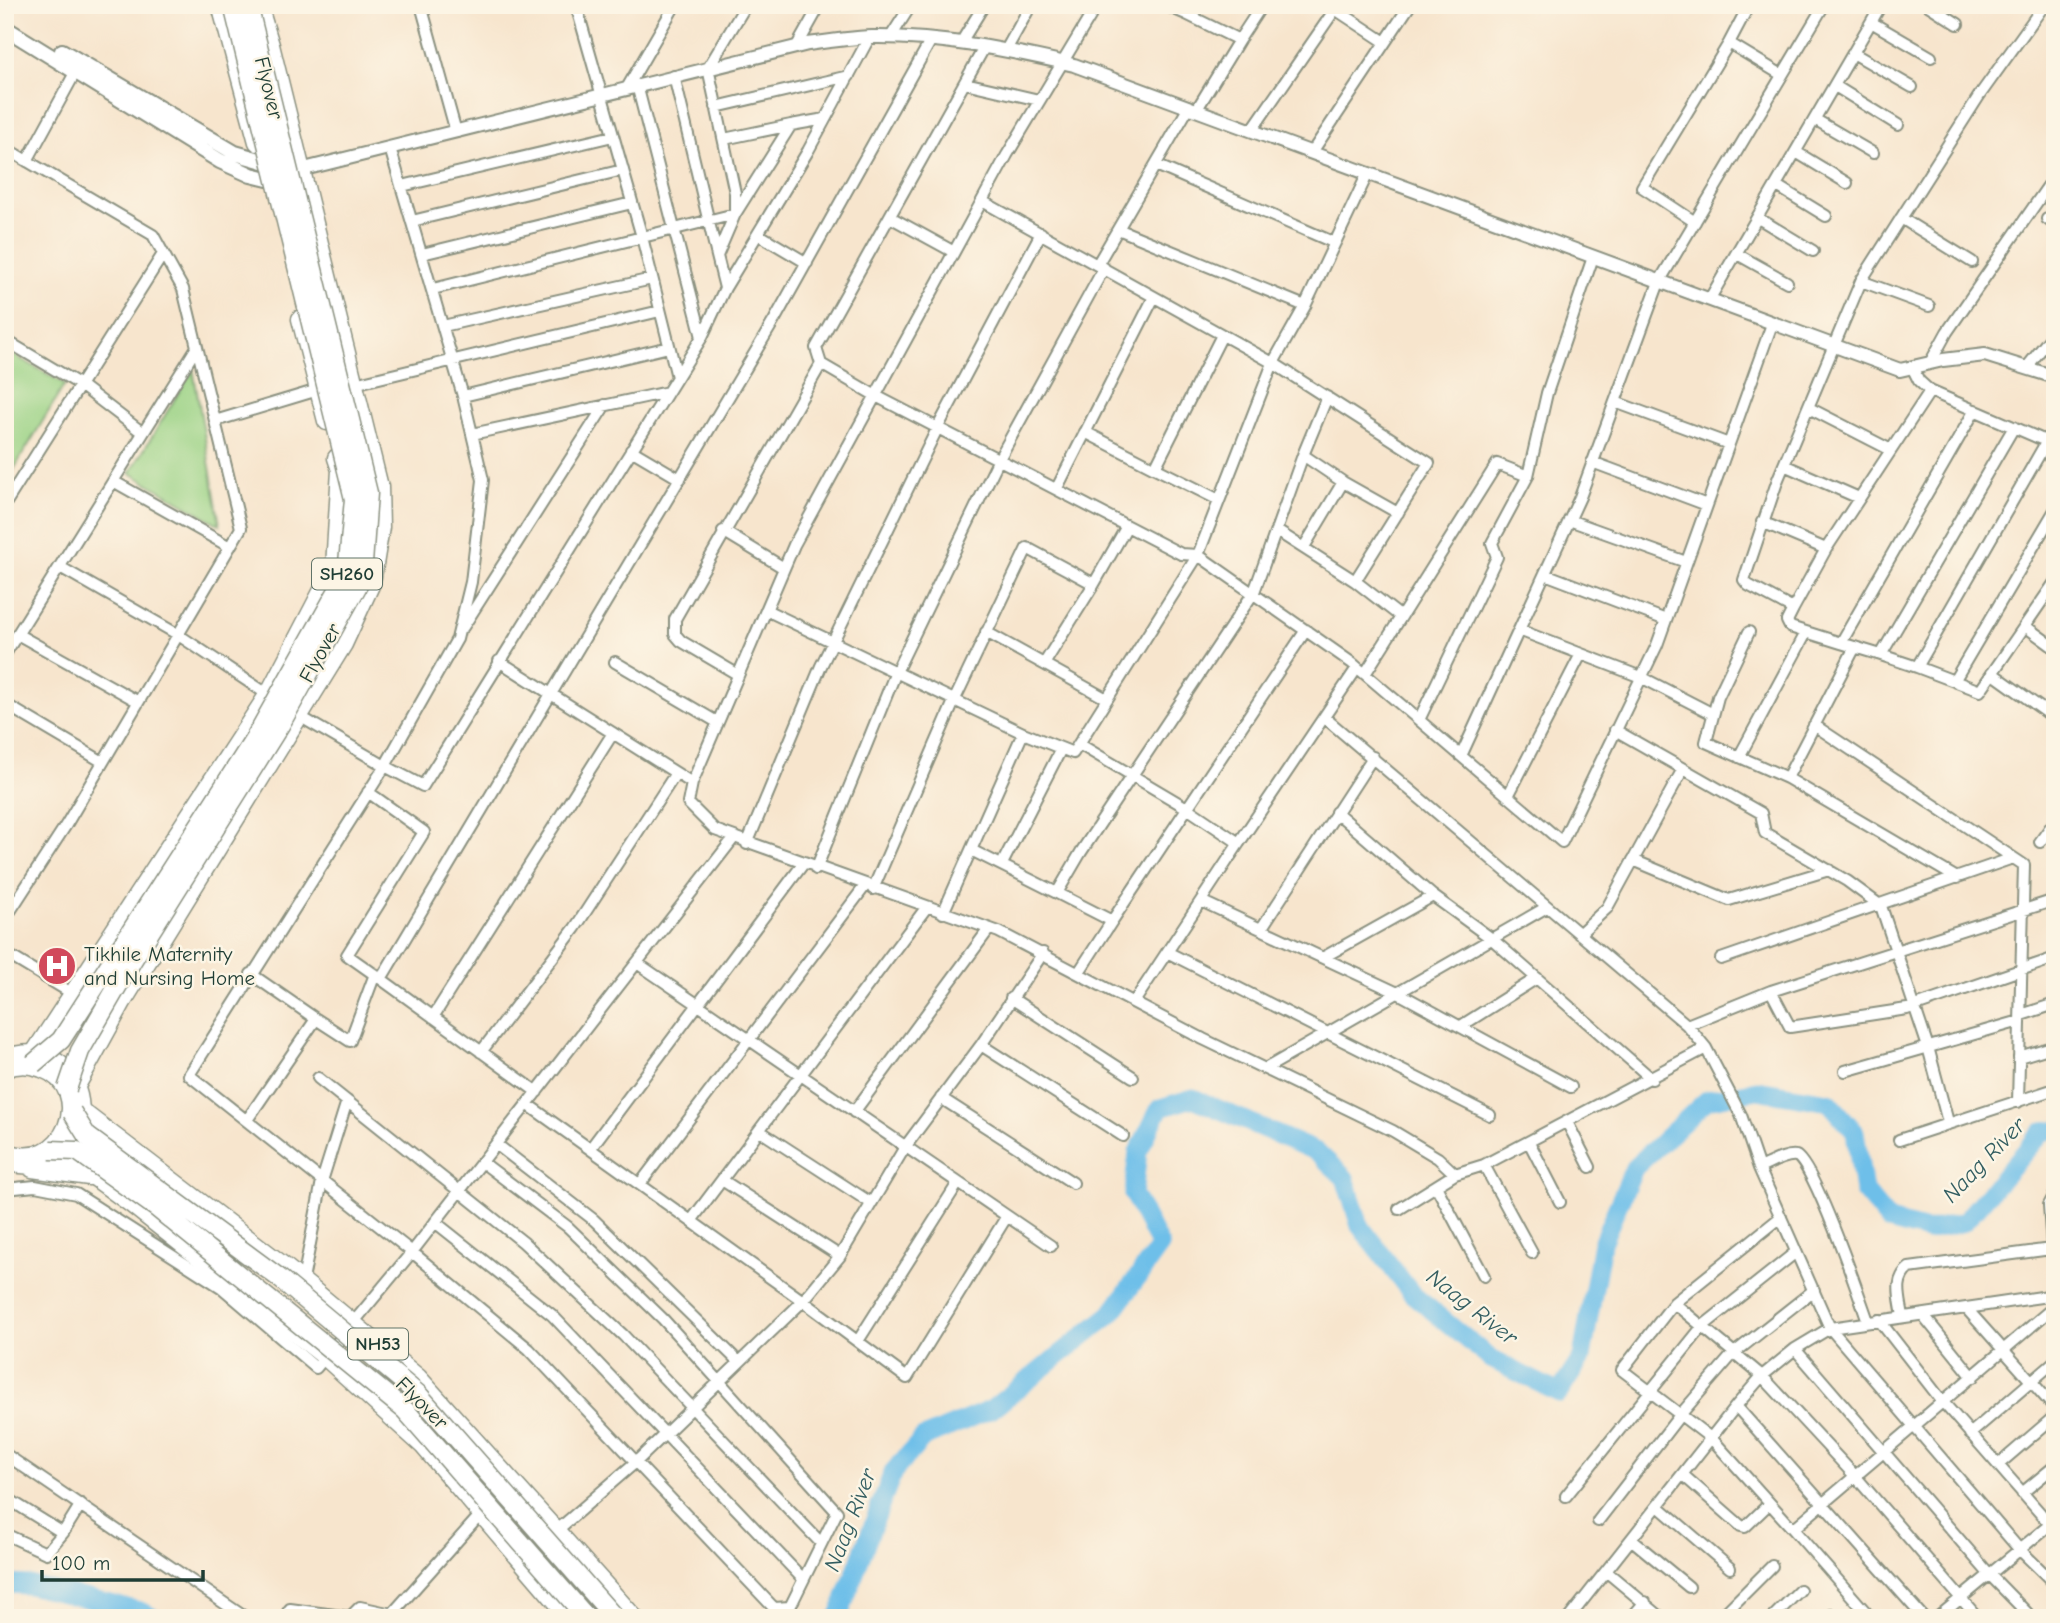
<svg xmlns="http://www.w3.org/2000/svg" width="2060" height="1623" viewBox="0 0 2060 1623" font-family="'Comic Neue',sans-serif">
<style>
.green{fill:#9ad284;stroke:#5c885c;stroke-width:2}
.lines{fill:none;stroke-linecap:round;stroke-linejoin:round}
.river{stroke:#6ebfe9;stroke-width:19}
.minor-casing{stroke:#8b9180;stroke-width:14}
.tertiary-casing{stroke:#8b9180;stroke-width:16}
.secondary-casing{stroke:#8b9180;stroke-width:18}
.primary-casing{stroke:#8b9180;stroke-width:19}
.trunk-casing{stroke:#8b9180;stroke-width:21}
.minor{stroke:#fff;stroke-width:10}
.tertiary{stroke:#fff;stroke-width:12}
.secondary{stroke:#fff;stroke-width:14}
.primary{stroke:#fff;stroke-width:16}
.trunk{stroke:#fff;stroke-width:18}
.trunk-bridge-casing{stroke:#8b9180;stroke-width:21;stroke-linecap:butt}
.trunk-bridge{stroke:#fff;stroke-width:18}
.labels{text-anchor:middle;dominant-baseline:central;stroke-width:5;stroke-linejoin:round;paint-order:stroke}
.shield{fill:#fcf5e5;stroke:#617469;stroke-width:2}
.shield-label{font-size:19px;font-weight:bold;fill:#1f3d34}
.street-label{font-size:21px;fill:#1f3d34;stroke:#fcf5e5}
.poi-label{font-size:21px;fill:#1f3d34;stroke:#fcf5e5;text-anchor:start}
.water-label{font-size:23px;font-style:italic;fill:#335e61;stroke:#fcf5e5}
</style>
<rect width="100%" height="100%" fill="#fcf5e5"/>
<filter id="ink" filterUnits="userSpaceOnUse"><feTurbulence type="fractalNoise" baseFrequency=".0143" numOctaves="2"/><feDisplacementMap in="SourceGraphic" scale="14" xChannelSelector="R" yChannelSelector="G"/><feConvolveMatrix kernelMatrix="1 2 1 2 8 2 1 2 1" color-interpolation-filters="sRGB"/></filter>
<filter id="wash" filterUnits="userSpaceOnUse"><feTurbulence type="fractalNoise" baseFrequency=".00686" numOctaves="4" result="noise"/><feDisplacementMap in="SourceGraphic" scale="28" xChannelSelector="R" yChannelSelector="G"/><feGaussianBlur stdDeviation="1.57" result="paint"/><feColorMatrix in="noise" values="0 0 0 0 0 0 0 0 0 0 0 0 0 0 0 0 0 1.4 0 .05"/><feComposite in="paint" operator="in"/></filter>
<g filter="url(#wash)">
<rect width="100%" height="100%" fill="#f7e5cd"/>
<path class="green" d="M 5,350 L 65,384 L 5,484 Z
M 193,369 L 220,525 L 130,473 Z"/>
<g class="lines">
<path class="river" d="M 5,1584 L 29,1585 L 140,1611 L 154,1618
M 838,1618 L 893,1472 L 923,1438 L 992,1409 L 1111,1314 L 1160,1246 L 1133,1194 L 1138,1152 L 1160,1108 L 1193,1098 L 1317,1152 L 1345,1178 L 1360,1226 L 1412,1294 L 1491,1359 L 1559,1393 L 1582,1357 L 1602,1243 L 1634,1168 L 1707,1100 L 1757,1090 L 1829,1102 L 1855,1132 L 1864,1191 L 1889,1221 L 1927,1231 L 1964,1222 L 2043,1131 L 2055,1130"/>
</g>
</g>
<g filter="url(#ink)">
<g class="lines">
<defs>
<path id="minor" d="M 421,5 L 456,132
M 576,5 L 642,237 L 677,377
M 1165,5 L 1186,14 L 1192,5
M 1329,5 L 1385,42
M 1928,5 L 1958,24
M 2042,8 L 1979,96 L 1861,281 L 1778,479 L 1744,580 L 1748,585 L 1793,609 L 1826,549 L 1930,391 L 2055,445
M 1186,14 L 1239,40 L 1262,5
M 1871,22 L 1931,57
M 890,38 L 911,5
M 1729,43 L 1782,75
M 960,44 L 984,5
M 797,46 L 820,5
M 985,46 L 816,348 L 821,364 L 876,396 L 1181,554 L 1198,555 L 1352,663 L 1562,842 L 1657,645 L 1772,324
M 1006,50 L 1031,5
M 1853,53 L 1912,87
M 674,76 L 717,256
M 965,83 L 1039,100
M 637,85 L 702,337
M 1835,86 L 1898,125
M 627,88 L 675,5
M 716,107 L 849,76
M 1189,107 L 1118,229 L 1305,306 L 1368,173
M 1197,109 L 1239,40
M 1816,120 L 1873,153
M 1252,130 L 1338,5
M 724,139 L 791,125
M 5,148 L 153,235 L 183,289 L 241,528 L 66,825 L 5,919
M 1312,152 L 1410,5
M 1796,152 L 1847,183
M 27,161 L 76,71
M 1156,165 L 1335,243
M 402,186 L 613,136
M 1777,186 L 1826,216
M 982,201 L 1273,363 L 1429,463 L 1355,581 L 1401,617 L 1497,464 L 1528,476 L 1492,543 L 1497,557 L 1419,720
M 890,217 L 954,252
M 1758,218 L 1813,251
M 1901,218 L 1972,262
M 2047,219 L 2055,225
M 412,221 L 623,170
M 1695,222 L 1642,187 L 1729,43 L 1749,5
M 758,234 L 807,263
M 422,254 L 632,203
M 1737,254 L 1787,282
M 1097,265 L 1118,229
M 1861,281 L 1929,306
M 725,288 L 717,256 L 735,214 L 735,193 L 708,68 L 746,5
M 433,289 L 735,214 L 791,125 L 825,119
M 1709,300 L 1881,5
M 443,326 L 652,279
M 5,340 L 79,384 L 143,433
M 1930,363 L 1947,332 L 2055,176
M 1912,367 L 1919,381 L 1930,391
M 2027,367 L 2055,332
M 354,384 L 660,311
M 463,396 L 669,347
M 1615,402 L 1729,444
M 1809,408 L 1891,450
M 215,421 L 318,390
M 1085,432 L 1155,468 L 1222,335
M 472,434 L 668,392
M 631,450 L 680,479
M 1303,455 L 1343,482 L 1398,513
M 1592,462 L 1707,505
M 1784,465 L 1859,498
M 1155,468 L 1219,500
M 1528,476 L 1547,393 L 1593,257
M 113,481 L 230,547
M 1057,488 L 1154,297
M 5,504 L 163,254
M 1569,520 L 1686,562
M 1762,522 L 1826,549
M 723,531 L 784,568
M 1277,531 L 1355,581
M 1304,547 L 1343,482
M 60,567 L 177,634 L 273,698
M 1545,574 L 1666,620
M 1793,609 L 1787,621 L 1790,627 L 1841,643 L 1975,410
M 766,610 L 1023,733 L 943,913
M 2025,626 L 2055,648
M 463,627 L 605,405
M 1519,630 L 1641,677 L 1713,714
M 986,632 L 1107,699
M 1749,632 L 1718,697 L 1706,742 L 1787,778 L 1957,878
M 17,634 L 137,701
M 1841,643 L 1881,655 L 2014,427
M 5,654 L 197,347
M 1881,655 L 1917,667 L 2047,441
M 499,661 L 551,694 L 775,319 L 931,40
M 615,662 L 717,722
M 1044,664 L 1094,584
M 1917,667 L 1954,681 L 2055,510
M 1992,673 L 2049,714 L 2055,706
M 737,674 L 681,641 L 675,634 L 675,619 L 821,364
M 1365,674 L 1401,617
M 1954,681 L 1980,691 L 2055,582
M 5,704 L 103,762
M 294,713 L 385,766 L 457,639 L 471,582 L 483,480 L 463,396 L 390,148
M 1324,717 L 1687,1025
M 1814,725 L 2024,865 L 2018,1102
M 1615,730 L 1761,813 L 1765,833 L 1847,881 L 1881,906 L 1928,1047 L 1948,1122
M 1023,733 L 1073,753 L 1198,555 L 1273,363 L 1305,306
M 1079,744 L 1187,808 L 1239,843 L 1357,668
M 1461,756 L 1580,497 L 1659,282 L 1824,5
M 1739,757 L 1806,633
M 1787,778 L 1855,647
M 692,783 L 688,803 L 715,830 L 999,932 L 1203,1039 L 1393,1131 L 1438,1158 L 1455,1174 L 1484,1165 L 1706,1048 L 1687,1025 L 1771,991 L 2055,900
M 368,792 L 424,832 L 347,955 L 381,979
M 1508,796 L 1580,656
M 1336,812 L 1433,896 L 1492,939 L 1652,1079
M 733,839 L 412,1252 L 189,1075 L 385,766 L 423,786 L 702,337 L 725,288 L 808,151 L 869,38
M 2040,842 L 2055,821
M 747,844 L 821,666 L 938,427 L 1041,233
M 971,850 L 1057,893 L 1081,852 L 1254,592 L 1303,455 L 1327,397
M 1633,860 L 1729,900 L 1829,870
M 1002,864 L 1061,749
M 816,869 L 896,672 L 999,459 L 1104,268
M 873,889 L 955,699 L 1027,548 L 1094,584 L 1127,526
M 1057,893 L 1112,921 L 1306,630
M 1201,901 L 1400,994 L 1571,1087
M 1261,929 L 1373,757
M 1579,934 L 1607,908 L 1683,769
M 1167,952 L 1490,1115
M 5,953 L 73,994
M 1324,957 L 1433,896
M 1721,959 L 2013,858
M 637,963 L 1051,1246
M 1079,972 L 1112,921
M 1771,991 L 1790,1027 L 1907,1009 L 2055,958
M 1011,998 L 1133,1077
M 1134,1002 L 1239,843
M 2021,1015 L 2055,1004
M 433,1017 L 613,733
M 316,1019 L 350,1041 L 375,974
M 1461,1026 L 1537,978
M 981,1045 L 1123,1136
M 1706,1048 L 1741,1115 L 1759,1168 L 1830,1328 L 2055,1295
M 481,1052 L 575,928 L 676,773
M 2019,1057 L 2055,1046
M 1265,1069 L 1547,907
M 1845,1071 L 2020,1021
M 318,1078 L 523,1242 L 623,1335 L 820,1542
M 537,1092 L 381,979 L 551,694 L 692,783 L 794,545 L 1007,155 L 1097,5
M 941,1098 L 1073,1183
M 527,1104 L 803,1301 L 840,1256 L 905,1147 L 981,1045 L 1043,953
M 854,1112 L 989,929
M 247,1120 L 316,1019 L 251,974
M 1567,1122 L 1590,1167
M 760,1131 L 871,1203
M 1899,1140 L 2055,1089
M 1529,1142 L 1560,1202
M 496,1144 L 594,1220 L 739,1362
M 590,1149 L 803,864
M 1484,1165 L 1532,1253
M 1759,1168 C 1769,1164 1786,1154 1796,1156 C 1813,1161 1860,1298 1868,1321
M 722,1180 L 840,1256
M 640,1184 L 865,886
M 1436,1186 L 1484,1276
M 5,1189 L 35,1186 L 76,1194 L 221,1287 L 316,1368 L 347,1331
M 2055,1194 L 2049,1205 L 2055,1288
M 1399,1209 L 1455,1174
M 691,1221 L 926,908
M 435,1222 L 552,1315 L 803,1579
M 307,1283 L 303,1280 L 322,1181 L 347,1101
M 1674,1303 L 1781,1217
M 1966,1308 L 2055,1408
M 1923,1315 L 1973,1377
M 1903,1317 C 1901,1300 1893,1280 1909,1268 L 2051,1249
M 348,1319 L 353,1323 L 412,1252 L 529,1349 L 774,1608 L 790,1607 L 837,1512 L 663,1319 L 568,1227 L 482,1162
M 1879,1320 L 1942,1401 L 2055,1530
M 858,1341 L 958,1183
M 1795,1349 L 1830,1328 L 2019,1549 L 2055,1584
M 1736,1406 L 1924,1618
M 1970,1434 L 2055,1361
M 5,1454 L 246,1618
M 1998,1465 L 2055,1416
M 1683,1475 L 1741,1526 L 1745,1527 L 1769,1504
M 2022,1493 L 2055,1466
M 1566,1496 L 1703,1326 L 1796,1252
M 5,1497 L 63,1533 L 81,1504
M 1658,1506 L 1730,1568
M 1598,1521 L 1680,1415 L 1733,1354 L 1814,1290
M 1793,1529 L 1712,1439 L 1622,1370 L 1674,1303 L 1762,1376 L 1856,1477 L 1978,1618
M 5,1534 L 46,1553 L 63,1533
M 1632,1540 L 1689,1587
M 533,1562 L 555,1532 L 637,1461 L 803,1301 L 907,1378 L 1007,1216
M 1607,1572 L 1662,1618
M 284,1618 L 290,1609 L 350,1617 L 360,1607 L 392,1614 L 482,1513
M 1569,1618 L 1736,1406 L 1762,1376 L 1795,1349 L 1990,1575 L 2032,1618
M 1631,1618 L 1645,1602
M 1720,1618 L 1772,1566
M 1772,1618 L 1800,1590
M 1829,1618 L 1831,1615
M 1871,1618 L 1793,1529 L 2055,1306
M 1937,1618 L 2053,1522"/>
<path id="tertiary" d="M 300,170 L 808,44 C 829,41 851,38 872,37 C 941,36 1008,50 1074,65 L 1900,370 L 1943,360 L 1985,355 L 2055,377"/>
<path id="secondary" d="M 5,28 L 220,161 L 251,175 L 284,183
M 62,51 L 235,153 L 281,166"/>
<path id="primary" d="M 5,1058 C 99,1023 113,1191 5,1162
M 32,1169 L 89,1177"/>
<path id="trunk" d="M 221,5 L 258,142
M 301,319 L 327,421
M 34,1054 L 269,694 L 335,567 L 341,470 L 337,458
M 5,1068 C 17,1063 30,1063 42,1068 C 99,1089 64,1177 5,1152
M 77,1084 L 122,1002 L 343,644 L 371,583 L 380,527 L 379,487 L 270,45 L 258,5
M 83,1113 L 287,1269 L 418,1378 L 634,1618
M 57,1157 L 95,1177 L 132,1204 L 326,1357 L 423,1445 L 571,1618"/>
</defs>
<use href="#minor" class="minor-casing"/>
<use href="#tertiary" class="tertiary-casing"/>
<use href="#secondary" class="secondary-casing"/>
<use href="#primary" class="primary-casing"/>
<use href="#trunk" class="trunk-casing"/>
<use href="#minor" class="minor"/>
<use href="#tertiary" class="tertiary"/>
<use href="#secondary" class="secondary"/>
<use href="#primary" class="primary"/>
<use href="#trunk" class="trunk"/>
<defs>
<path id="trunk-bridge" d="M 33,1064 L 61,1040 L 255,738 L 347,574 L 354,499 L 233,5
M 67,1089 L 80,1051 L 132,961 L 280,725 L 362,578 L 368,493 L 248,5
M 72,1112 L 87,1136 L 278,1277 L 418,1394 L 615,1618
M 50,1150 L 77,1151 L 158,1209 L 405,1410 L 587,1618"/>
</defs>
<use href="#trunk-bridge" class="trunk-bridge-casing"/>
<use href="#trunk-bridge" class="trunk-bridge"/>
</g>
</g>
<defs>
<symbol id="hospital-disc" viewBox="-11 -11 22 22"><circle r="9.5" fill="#d1495b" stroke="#fcf5e5"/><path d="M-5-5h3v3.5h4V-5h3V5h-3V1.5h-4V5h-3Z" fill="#fff"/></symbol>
</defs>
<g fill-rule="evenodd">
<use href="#hospital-disc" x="35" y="944" width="44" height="44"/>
</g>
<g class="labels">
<g class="shield">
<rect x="312" y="558.5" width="70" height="31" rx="5"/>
<rect x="348" y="1328.5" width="60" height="31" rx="5"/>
</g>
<g class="shield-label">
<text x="347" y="574">SH260</text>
<text x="378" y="1344">NH53</text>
</g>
<g class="street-label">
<text transform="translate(269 88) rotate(76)">Flyover</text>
<text transform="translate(320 653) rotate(-61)">Flyover</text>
<text transform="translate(422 1403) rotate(45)">Flyover</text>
</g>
<g class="poi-label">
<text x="84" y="954">Tikhile Maternity<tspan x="84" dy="24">and Nursing Home</tspan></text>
</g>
<g class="water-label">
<text transform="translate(1984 1160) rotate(-46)">Naag River</text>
<text transform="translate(1472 1307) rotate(38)">Naag River</text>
<text transform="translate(850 1520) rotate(-69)">Naag River</text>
</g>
</g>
<rect width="2060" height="1623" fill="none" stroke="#fcf5e5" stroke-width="28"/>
<path d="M42 1570v10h161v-10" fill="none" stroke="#1f3d34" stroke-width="3.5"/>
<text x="52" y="1570" font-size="21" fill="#1f3d34" stroke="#fcf5e5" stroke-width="5" paint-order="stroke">100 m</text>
</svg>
